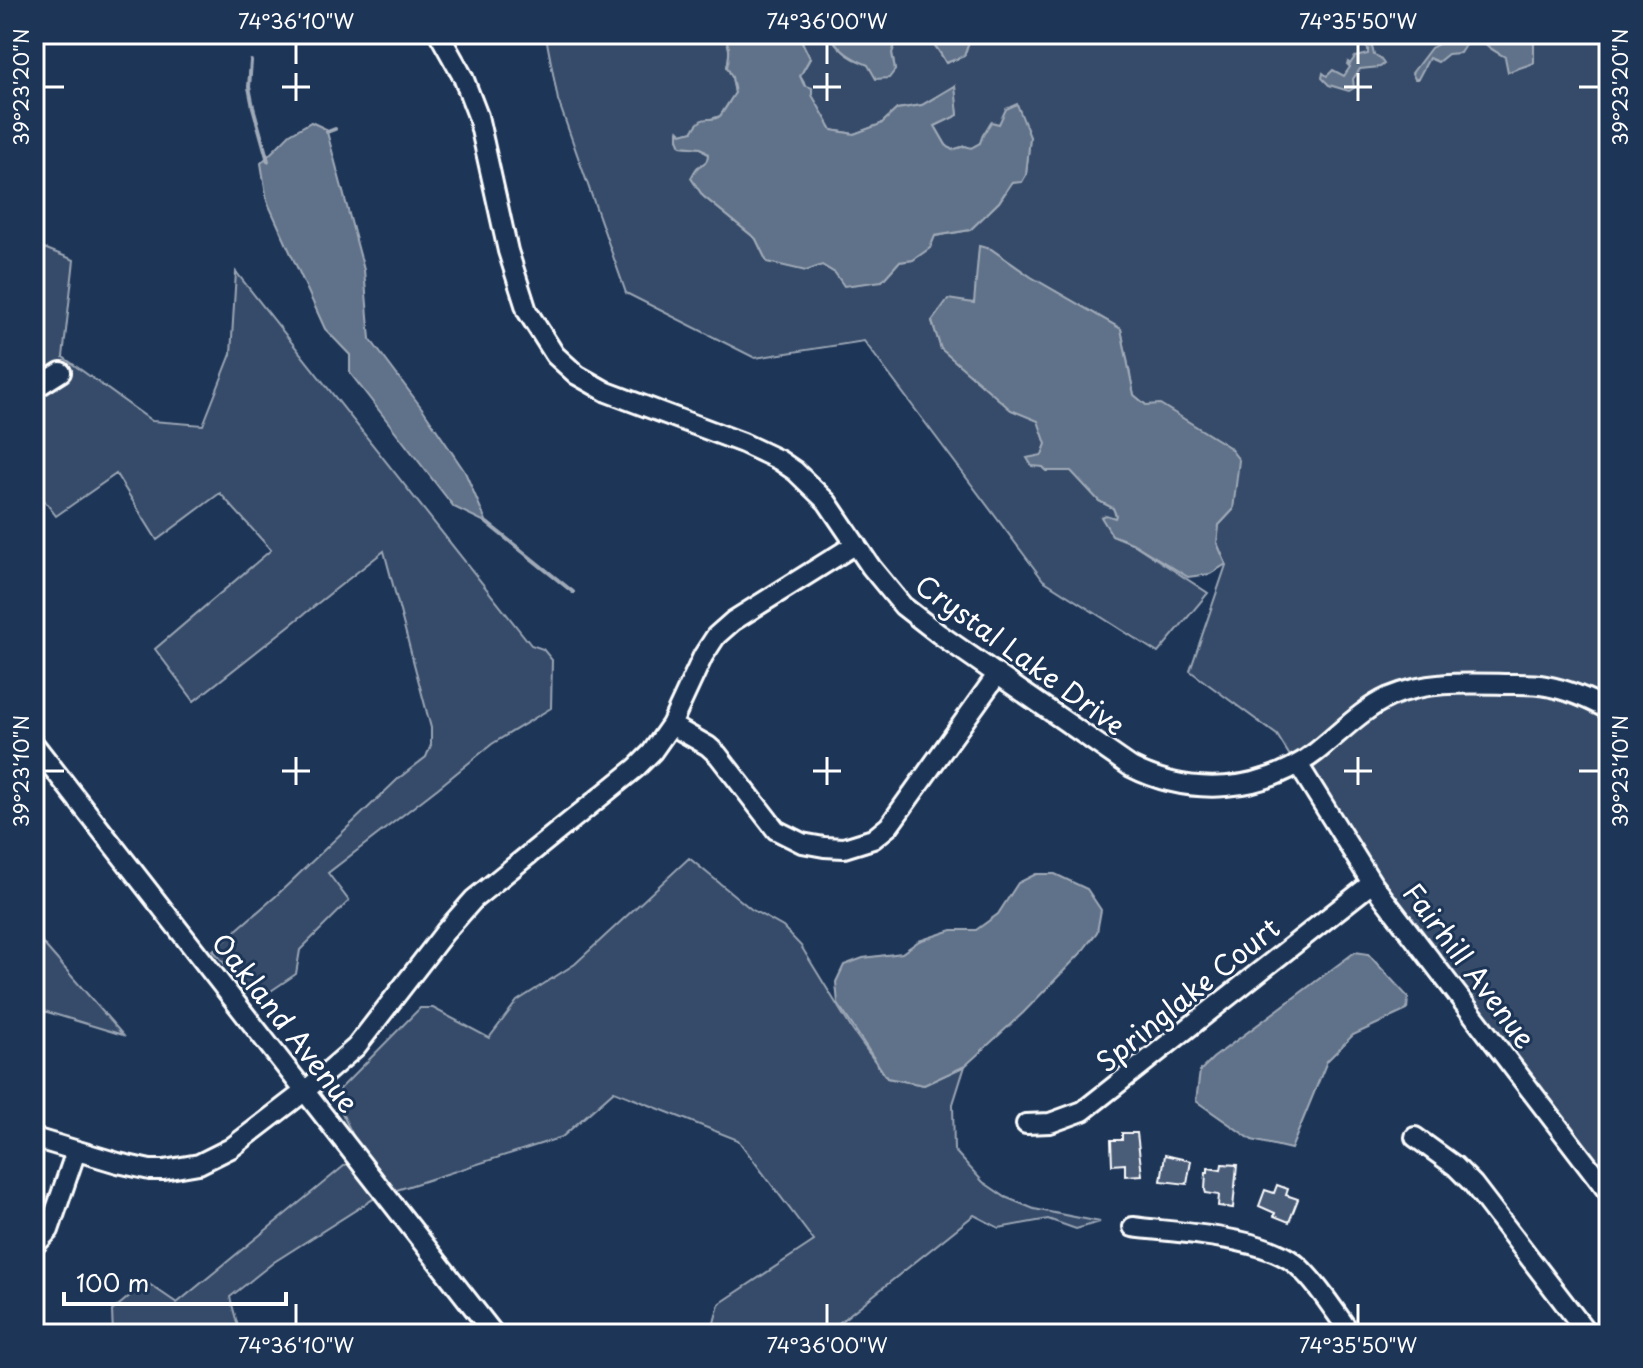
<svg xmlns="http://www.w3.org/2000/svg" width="1643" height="1368" viewBox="0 0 1643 1368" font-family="'Playpen Sans',sans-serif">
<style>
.green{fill:#364b69;stroke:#9aa5b4;stroke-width:2}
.water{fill:#617289;stroke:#a0aab8;stroke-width:2}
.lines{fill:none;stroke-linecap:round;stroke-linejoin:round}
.stream{stroke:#a0aab8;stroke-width:4}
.building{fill:#4a5d79;stroke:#fff;stroke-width:2}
.minor-casing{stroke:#fff;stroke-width:24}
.minor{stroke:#1d3557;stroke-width:18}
.ticks{fill:none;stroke:#fff;stroke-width:3}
.labels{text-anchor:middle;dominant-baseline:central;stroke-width:6;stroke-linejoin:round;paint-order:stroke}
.street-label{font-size:28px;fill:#fff;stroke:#1d3557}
.neatline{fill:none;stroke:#fff;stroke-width:3}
.ticks-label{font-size:20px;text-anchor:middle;fill:#fff}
</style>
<rect width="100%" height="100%" fill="#1d3557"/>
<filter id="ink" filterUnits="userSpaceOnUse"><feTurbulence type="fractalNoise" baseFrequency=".0125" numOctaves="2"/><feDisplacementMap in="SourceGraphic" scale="16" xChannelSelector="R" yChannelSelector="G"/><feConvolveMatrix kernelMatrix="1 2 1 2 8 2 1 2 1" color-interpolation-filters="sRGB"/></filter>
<g filter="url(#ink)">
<path class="green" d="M 530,34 L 722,35 C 731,44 730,55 727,67 L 732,77 L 735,93 L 720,116 L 711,119 L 693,131 L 682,134 L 679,131 L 681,146 L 701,148 L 708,155 C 708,163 704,163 698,167 C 695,170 693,175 691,178 L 703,196 L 756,239 L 767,262 L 785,265 L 822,265 L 835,273 L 882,281 L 899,262 L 913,260 L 935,236 L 970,230 L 999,202 L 1012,183 L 1022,181 L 1026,175 L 1030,137 L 999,125 L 983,135 L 980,143 L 971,148 L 965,146 L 952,150 L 946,145 L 935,126 L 958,115 L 954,86 L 922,105 L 897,109 L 881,124 L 854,134 L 832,130 L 800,76 L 810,59 L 802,42 L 809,34 L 830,34 C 844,62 867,64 895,70 L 892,53 L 896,42 C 925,28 932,38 946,63 L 964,56 L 972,34 L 1166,34 L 1211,43 L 1225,34 L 1609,34 L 1609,1207 L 1460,1005 L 1388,915 L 1277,735 L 1190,671 L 1226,565 L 1217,543 L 1219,525 L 1233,510 L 1146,405 L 1134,395 L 1121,329 L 1031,277 L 991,249 L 974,303 L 932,321 L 941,349 L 1011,410 L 1039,421 L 1046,444 L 1042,455 L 1043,467 L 1047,471 L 1071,470 L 1099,501 L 1113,508 L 1116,515 L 1112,535 L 1132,543 L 1208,593 L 1158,653 L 1043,580 L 864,341 L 755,358 L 626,293 L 558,100 L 547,42 Z
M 34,244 L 74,260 L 63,357 L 152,421 L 203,425 L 231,354 L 236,272 L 531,645 L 543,649 L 552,660 L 551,708 L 492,744 L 438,788 L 328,873 L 349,901 L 300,950 L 296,974 L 256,1001 L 213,950 L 276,896 L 399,778 L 426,757 L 431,745 L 431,728 L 384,551 L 194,701 L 155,649 L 271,550 L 220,493 L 157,540 L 116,474 L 56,516 L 34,487 Z
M 689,858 L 751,909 L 783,927 L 801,946 L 853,1031 L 887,1078 L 924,1085 L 965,1066 L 953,1104 L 954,1150 L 983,1182 L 1005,1197 L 1034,1209 L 1100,1222 L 1076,1229 L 1048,1219 L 999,1228 L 974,1215 L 825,1334 L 711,1334 L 719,1304 L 814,1241 L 738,1140 L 614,1091 L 562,1137 L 378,1196 L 274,1262 L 230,1297 L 240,1334 L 113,1334 L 112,1311 L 146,1282 L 177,1303 L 361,1152 L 336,1101 L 339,1090 L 420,1008 L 433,1008 L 489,1038 L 517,1001 L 575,964 Z
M 34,933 L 123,1035 L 34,1008 Z"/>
<path class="water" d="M 718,34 L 809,34 L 802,42 L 810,58 L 800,76 L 804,85 L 812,88 L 812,95 L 832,130 L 854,134 L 881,124 L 897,109 L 922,105 L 955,86 L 958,115 L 935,126 L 946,145 L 952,150 L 965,146 L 971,148 L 980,143 L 983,135 L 991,122 L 999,124 L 1006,109 L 1017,104 L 1030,137 L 1026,175 L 1022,182 L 1011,183 L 999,202 L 970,230 L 935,236 L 930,248 L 913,260 L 899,262 L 882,281 L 844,286 L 835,273 L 822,265 L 806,271 L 767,262 L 756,239 L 703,196 L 691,178 C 693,175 695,170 698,167 C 704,163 708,163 708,154 L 701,148 L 681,146 L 678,139 L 678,131 L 682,134 L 693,131 C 703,111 710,124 720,116 C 723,113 732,97 735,93 L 732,77 L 727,67 C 730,54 732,39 718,34 Z
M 830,34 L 951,34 L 956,39 L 959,34 L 972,34 L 964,56 L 946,63 C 932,38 924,28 896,42 L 892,53 L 895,70 L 889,78 L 876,79 L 868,65 C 851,58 839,51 830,34 Z
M 1355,34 L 1373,34 L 1370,38 L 1374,55 L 1379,57 L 1384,64 L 1380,67 L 1360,69 L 1353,79 L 1354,88 L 1349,91 L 1329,85 L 1322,78 L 1323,73 L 1327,76 L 1333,70 L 1344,76 L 1350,67 L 1347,64 L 1348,62 L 1350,64 L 1355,57 L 1368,54 L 1368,49 Z
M 1442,34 L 1463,34 L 1465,45 L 1460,53 L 1448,54 L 1438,62 L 1429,58 L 1418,79 L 1415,79 L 1412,73 L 1431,48 L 1440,43 Z
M 1480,34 L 1534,34 L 1534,63 L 1508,72 L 1505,57 C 1495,51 1483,46 1480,34 Z
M 311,122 L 326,129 L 327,132 L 364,270 L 370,339 L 424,411 L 465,472 L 487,523 L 454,507 L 350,373 L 350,355 L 325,329 L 267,201 L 261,163 L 290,134 Z
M 979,246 L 991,249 L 1031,277 L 1121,329 L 1134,395 L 1146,405 L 1160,404 L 1229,447 L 1239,460 L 1233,510 L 1219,525 L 1217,543 L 1226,564 L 1210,574 L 1188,577 L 1132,543 L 1112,535 L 1101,517 L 1106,515 L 1115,518 L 1116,515 L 1113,508 L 1099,501 L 1071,471 L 1047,471 L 1043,467 L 1032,466 L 1027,458 L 1042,455 L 1046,444 L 1038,421 L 1011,410 L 941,349 L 932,321 L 948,299 L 974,303 Z
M 1036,874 L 1055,874 L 1087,889 L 1101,910 L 1097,932 L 1080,954 L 1023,1013 L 965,1066 L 924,1085 L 887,1078 L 838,1004 L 836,982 L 844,965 L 863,958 L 902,953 L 919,941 L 952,930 L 976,930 L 998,914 L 1018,883 Z
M 1355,952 L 1368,954 L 1408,997 L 1407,1010 L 1353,1035 L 1327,1061 L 1291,1149 L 1252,1140 L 1196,1101 L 1200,1071 L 1213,1058 Z"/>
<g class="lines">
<path class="stream" d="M 251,61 L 249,87 L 253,107 L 268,161
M 327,132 L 335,129
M 487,523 L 573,592"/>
</g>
<path class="building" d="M 1122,1133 L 1137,1133 L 1142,1175 L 1125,1176 L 1125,1164 L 1112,1165 L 1111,1140 L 1122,1140 Z
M 1165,1155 L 1191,1161 L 1187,1184 L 1161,1181 Z
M 1222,1164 L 1237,1165 L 1233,1208 L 1218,1206 L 1219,1195 L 1206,1193 L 1205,1190 L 1206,1172 L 1208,1172 L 1208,1168 L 1221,1170 Z
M 1277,1185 L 1288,1189 L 1286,1195 L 1298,1199 L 1289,1222 L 1274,1216 L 1275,1213 L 1259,1206 L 1265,1190 L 1274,1193 Z"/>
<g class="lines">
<defs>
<path id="minor" d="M 439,34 L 463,77 L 478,116 L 508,251 L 527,311 L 555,355 L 577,375 L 607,392 L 743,443 L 779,460 L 795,471 L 827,502 L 871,567 L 903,606 L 939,634 L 1131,767 C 1190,797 1263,793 1316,752 C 1340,733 1361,710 1389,697 C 1426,681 1465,683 1504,684 C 1518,684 1533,683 1546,686 C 1569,690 1589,699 1609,710
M 34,389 L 61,372
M 671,725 L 708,746 L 718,755 L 776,830 L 802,843 L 824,847 L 844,848 L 873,839 L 889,826 L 997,675
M 34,744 L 494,1334
M 1298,764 L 1372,883 L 1609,1193
M 1026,1124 L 1050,1123 L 1083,1111 L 1372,883
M 1415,1137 L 1455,1166 L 1473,1184 L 1588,1334
M 34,1138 L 118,1163 L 150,1170 L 164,1170 L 199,1164 L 231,1148 L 305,1091 L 356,1047 L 445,932 L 474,899 L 636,768 L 652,752 L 671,725 L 703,656 L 716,636 L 733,621 L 856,544
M 1133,1227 C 1177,1233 1264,1236 1297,1265 C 1317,1283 1335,1312 1351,1334
M 34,1246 L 49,1230 L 76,1151"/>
</defs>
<use href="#minor" class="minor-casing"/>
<use href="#minor" class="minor"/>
</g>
</g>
<path class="ticks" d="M 296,44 L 296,64M 827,44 L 827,64M 1358,44 L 1358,64M 296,73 L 296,101M 827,73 L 827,101M 1358,73 L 1358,101M 44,87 L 64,87M 282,87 L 310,87M 813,87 L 841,87M 1344,87 L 1372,87M 1579,87 L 1599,87M 296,757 L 296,785M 827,757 L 827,785M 1358,757 L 1358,785M 44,771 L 64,771M 282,771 L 310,771M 813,771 L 841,771M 1344,771 L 1372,771M 1579,771 L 1599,771M 296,1304 L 296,1324M 827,1304 L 827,1324M 1358,1304 L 1358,1324"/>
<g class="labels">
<g class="street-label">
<text transform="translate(1021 654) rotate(36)">Crystal Lake Drive</text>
<text transform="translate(1470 965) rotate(53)">Fairhill Avenue</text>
<text transform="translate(1187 994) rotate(-39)">Springlake Court</text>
<text transform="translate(286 1022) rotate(52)">Oakland Avenue</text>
</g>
</g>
<rect width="1643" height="1368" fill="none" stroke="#1d3557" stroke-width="88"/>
<path d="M64 1292v12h222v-12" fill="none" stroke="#ffffff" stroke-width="4"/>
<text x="76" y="1292" font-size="24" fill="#ffffff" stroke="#1d3557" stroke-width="6" paint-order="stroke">100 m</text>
<rect x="44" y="44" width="1555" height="1280" class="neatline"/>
<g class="ticks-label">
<text x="296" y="29">74°36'10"W</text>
<text x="827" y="29">74°36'00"W</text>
<text x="1358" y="29">74°35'50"W</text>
<text transform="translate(22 87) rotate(-90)" y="7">39°23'20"N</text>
<text transform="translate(1621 87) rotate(-90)" y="7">39°23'20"N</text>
<text transform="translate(22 771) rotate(-90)" y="7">39°23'10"N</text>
<text transform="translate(1621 771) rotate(-90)" y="7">39°23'10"N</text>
<text x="296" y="1353">74°36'10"W</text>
<text x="827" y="1353">74°36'00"W</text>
<text x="1358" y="1353">74°35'50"W</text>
</g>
</svg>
